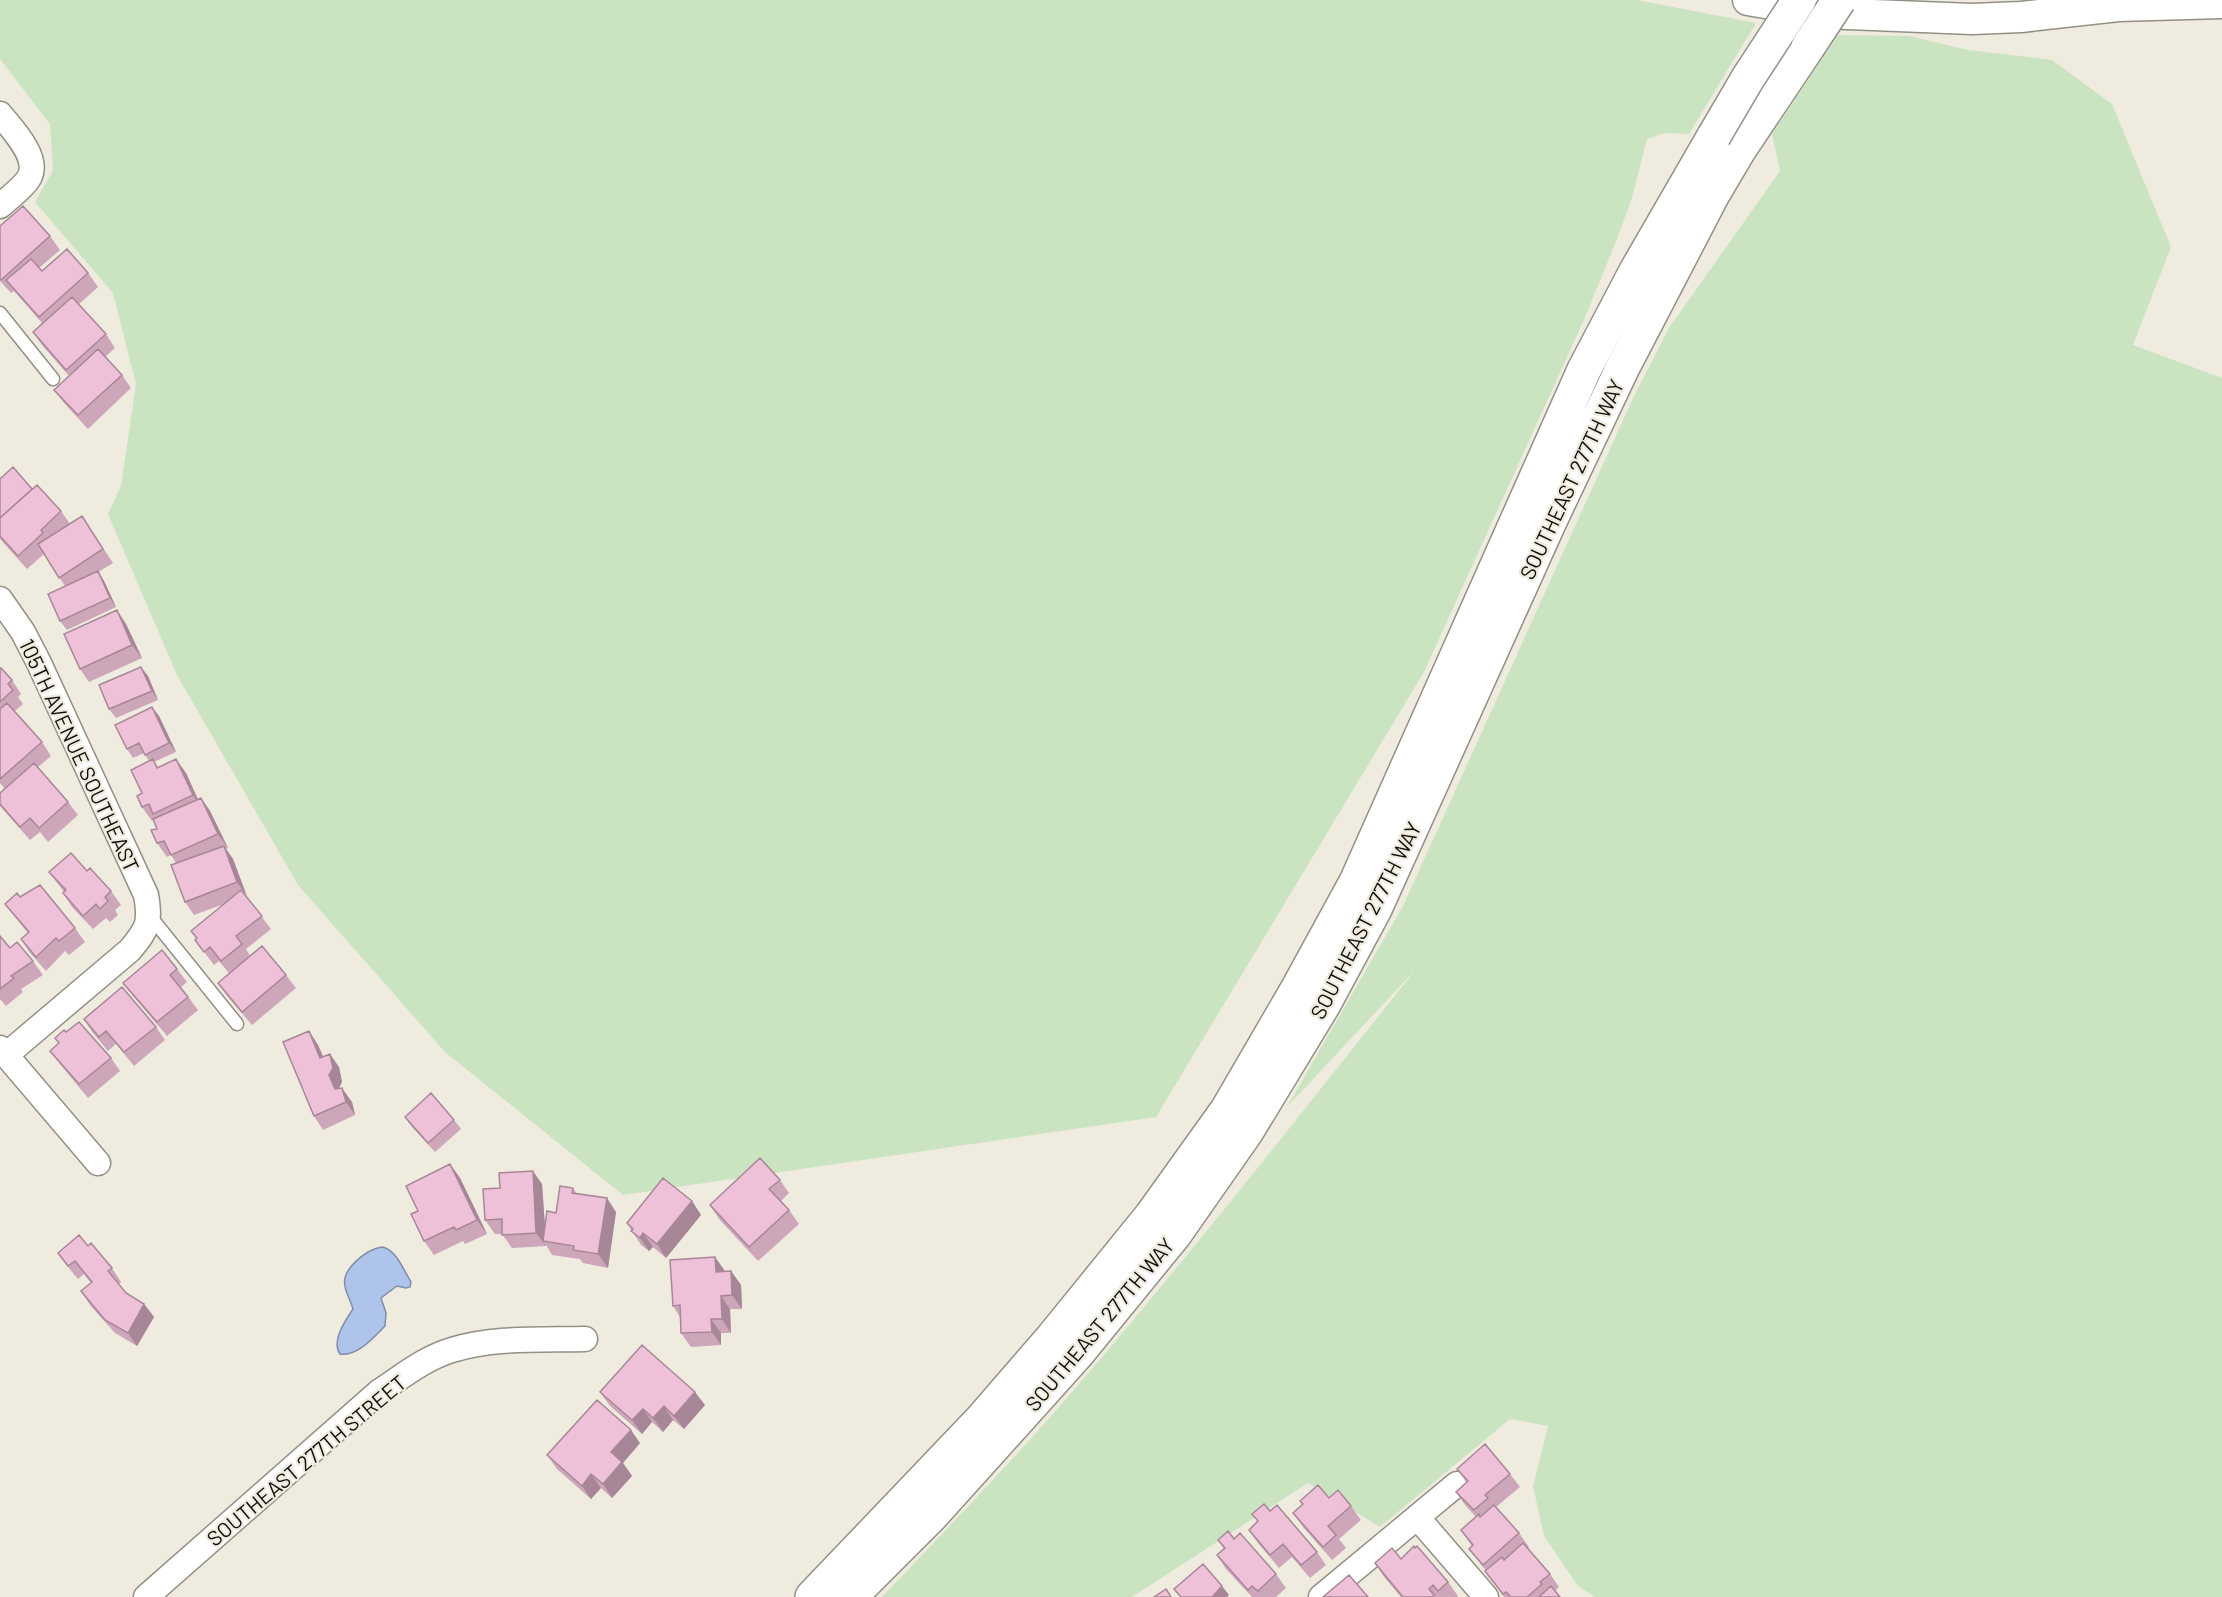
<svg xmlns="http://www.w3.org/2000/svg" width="2222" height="1597" viewBox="0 0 2222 1597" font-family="Barlow,sans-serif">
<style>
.green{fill:#cae4c2}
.water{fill:#afc4eb;stroke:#7f8da7;stroke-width:1.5}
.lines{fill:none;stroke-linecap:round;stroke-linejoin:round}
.service-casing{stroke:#939085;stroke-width:15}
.minor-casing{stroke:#939085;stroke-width:27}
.tertiary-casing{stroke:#939085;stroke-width:33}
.secondary-casing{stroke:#939085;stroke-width:36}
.service{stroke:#fff;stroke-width:12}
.minor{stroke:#fff;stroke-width:24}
.tertiary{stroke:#fff;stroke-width:30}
.secondary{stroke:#fff;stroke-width:33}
.secondary-bridge-casing{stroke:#939085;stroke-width:36;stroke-linecap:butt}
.secondary-bridge{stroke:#fff;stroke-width:33}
.wall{fill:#cda6ba}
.shaded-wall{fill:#a78797}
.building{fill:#eec1d8;stroke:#a78797;stroke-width:1.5}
.labels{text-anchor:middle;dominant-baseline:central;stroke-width:4.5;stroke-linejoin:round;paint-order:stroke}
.street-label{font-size:21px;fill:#0e0d09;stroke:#efebdf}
</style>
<rect width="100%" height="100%" fill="#efebdf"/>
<path class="green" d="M 0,0 L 1637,0 L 1756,23 L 1689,134 L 1665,133 L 1647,139 L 1632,198 L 1617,239 L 1583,322 L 1424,672 L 1156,1117 L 623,1195 L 445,1052 L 298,885 L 177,675 L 108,514 L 121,486 L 136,384 L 113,293 L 35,202 L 53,170 L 50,124 L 0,59 Z
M 1838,35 L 1909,36 L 1968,50 L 2052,60 L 2112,104 L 2171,247 L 2133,345 L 2222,378 L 2222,1597 L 1595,1597 L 1578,1586 L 1544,1536 L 1533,1486 L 1548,1426 L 1510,1419 L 1380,1527 L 1308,1483 L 1132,1597 L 882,1597 C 951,1525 1020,1453 1085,1377 C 1199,1244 1307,1106 1416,969 L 1287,1107 L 1403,906 L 1634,396 L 1669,328 L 1780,171 L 1772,134 Z"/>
<path class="water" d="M 382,1247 C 396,1249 404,1271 411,1282 L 410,1287 L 406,1288 L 397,1286 L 381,1298 L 386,1313 L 385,1326 C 374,1337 357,1357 340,1354 C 331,1341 345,1321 353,1309 C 351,1301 346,1294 345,1286 C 341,1269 367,1249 382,1247 Z"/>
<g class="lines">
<defs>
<path id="service" d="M 0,313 L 53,379
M 150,916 L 237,1024"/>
<path id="minor" d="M 0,114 C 11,128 39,156 30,176 C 26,185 8,199 0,206
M 0,599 L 23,632 L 39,663 L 146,895 C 151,923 148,928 130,950 L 6,1055
M 0,1048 L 98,1163
M 1417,1517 L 1486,1597
M 146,1597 L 380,1391 C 403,1376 425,1358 452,1350 C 494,1337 541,1340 585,1339
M 1321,1597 L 1457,1484"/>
<path id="tertiary" d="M 1748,0 L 1823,13 L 1972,19 L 2021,17 L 2118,6 L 2222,3"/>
<path id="secondary" d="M 812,1597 L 981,1420 L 1052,1338 L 1151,1216 L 1227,1110 L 1298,988 L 1356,882 L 1584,370 L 1636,271 L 1714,136
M 850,1597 L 932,1515 L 1077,1354 L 1175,1234 L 1247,1131 L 1324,1004 L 1375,909 L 1550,521 L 1622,369 L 1713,194 L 1739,150 L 1808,47"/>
</defs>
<use href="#service" class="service-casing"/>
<use href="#minor" class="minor-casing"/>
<use href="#tertiary" class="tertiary-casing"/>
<use href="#secondary" class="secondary-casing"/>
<use href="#service" class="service"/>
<use href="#minor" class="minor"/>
<use href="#tertiary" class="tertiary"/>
<use href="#secondary" class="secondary"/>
<defs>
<path id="secondary-bridge" d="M 1808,47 L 1839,0
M 1714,136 L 1748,78 L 1799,0"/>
</defs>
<use href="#secondary-bridge" class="secondary-bridge-casing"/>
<use href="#secondary-bridge" class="secondary-bridge"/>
</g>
<path class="wall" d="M 0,226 L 50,236 L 60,250 L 39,268 L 42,271 L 88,273 L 98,287 L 79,304 L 106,334 L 115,348 L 105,357 L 122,375 L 131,388 L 88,429 L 64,403 L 54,390 L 69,376 L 42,345 L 33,332 L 42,323 L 14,291 L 11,293 L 0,281 Z
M 0,479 L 32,489 L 61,511 L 70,524 L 82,516 L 113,563 L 98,572 L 104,581 L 116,607 L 67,630 L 60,621 L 65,586 L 44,554 L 27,569 L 0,539 Z
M 126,624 L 142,658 L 89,682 L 80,669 Z
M 0,668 L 12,680 L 21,694 L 18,697 L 23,704 L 15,711 L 42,742 L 51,756 L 38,767 L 68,802 L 78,815 L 48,842 L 40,832 L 30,840 L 0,806 L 0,793 L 5,789 L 0,783 Z
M 148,676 L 158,700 L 116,718 L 109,709 Z
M 152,707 L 159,716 L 176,752 L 154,762 L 158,767 L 186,773 L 198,799 L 201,798 L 210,811 L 228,848 L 226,849 L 233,859 L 246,896 L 271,929 L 246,949 L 250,956 L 286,975 L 296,988 L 252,1025 L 228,997 L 218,983 L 229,973 L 219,961 L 214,965 L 195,940 L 197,939 L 191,931 L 224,904 L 194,915 L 185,902 L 176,863 L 171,855 L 167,857 L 157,843 L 157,829 L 153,820 L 152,821 L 142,807 L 142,793 L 149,761 L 144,753 L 133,758 L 127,749 Z
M 87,871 L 111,891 L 121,905 L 115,910 L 118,915 L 110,922 L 106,918 L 93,929 L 72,907 L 63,893 L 64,892 L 49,872 Z
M 20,897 L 75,928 L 85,942 L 69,955 L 65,951 L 46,971 L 30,953 L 21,939 L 28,933 L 15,917 L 5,904 Z
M 0,936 L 10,948 L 33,961 L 43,975 L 21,989 L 23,992 L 6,1006 L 0,999 Z
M 177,969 L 187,982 L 181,987 L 198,1010 L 167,1036 L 133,996 L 123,983 Z
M 84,1019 L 156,1027 L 165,1040 L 134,1066 L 116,1044 L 108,1051 L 93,1033 Z
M 309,1031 L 318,1045 L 323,1056 L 339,1067 L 342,1082 L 339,1088 L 352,1102 L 355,1115 L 323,1130 L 314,1116 Z
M 55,1038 L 111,1058 L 120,1071 L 88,1098 L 60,1064 L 50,1051 L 59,1043 Z
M 405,1117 L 454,1120 L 461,1129 L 435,1152 L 411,1126 Z
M 450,1164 L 460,1178 L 487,1234 L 465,1244 L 463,1241 L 434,1255 L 424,1241 L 418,1211 Z
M 780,1180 L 789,1193 L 781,1201 L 789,1210 L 799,1224 L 758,1261 L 719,1219 L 710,1205 Z
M 542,1184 L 545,1227 L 573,1188 L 577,1194 L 616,1212 L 608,1268 L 583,1263 L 580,1259 L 552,1255 L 546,1245 L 546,1246 L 512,1248 L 502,1234 L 495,1234 L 485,1220 L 500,1188 Z
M 692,1201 L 701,1215 L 666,1258 L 653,1247 L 649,1251 L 641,1245 L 627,1223 Z
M 88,1246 L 112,1268 L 121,1282 L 119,1284 L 126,1293 L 144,1304 L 154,1317 L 137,1346 L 115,1333 L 90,1305 L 81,1291 L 91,1283 L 84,1274 L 78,1279 L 68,1267 L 58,1253 Z
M 725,1271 L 731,1271 L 741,1285 L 742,1309 L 730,1309 L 731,1333 L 721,1333 L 721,1345 L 691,1347 L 681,1333 L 680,1317 L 673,1306 Z
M 600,1392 L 705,1405 L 684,1429 L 673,1420 L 663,1432 L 652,1422 L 642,1434 L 610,1406 Z
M 640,1443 L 623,1463 L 632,1476 L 612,1498 L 601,1488 L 591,1499 L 557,1469 L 547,1455 Z
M 1457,1469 L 1510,1474 L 1520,1487 L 1496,1507 L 1519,1533 L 1529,1547 L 1528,1548 L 1550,1574 L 1559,1587 L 1555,1591 L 1560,1597 L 1504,1597 L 1485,1571 L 1486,1571 L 1469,1549 L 1472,1546 L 1461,1530 L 1476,1517 L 1465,1505 L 1456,1492 L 1466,1482 Z
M 1329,1498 L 1351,1506 L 1361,1520 L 1339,1539 L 1346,1548 L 1332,1560 L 1303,1527 L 1293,1513 L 1303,1505 L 1300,1501 Z
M 1270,1511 L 1317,1552 L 1326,1565 L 1310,1578 L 1292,1557 L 1279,1568 L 1258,1543 L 1249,1530 L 1258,1522 L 1252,1514 Z
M 1234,1539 L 1276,1574 L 1286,1588 L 1276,1597 L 1252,1597 L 1226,1569 L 1217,1555 L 1224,1549 L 1218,1540 Z
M 1401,1559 L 1448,1582 L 1458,1596 L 1457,1597 L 1401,1597 L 1384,1577 L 1375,1563 Z"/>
<path class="shaded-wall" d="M 98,571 L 104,581 L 116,607 L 110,598 Z
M 117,610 L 126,624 L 142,658 L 132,645 Z
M 141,667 L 148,676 L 158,700 L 152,691 Z
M 152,707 L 159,716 L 176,752 L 169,743 Z
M 176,759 L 186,773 L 202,809 L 193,795 Z
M 201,798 L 210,811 L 228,848 L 218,834 Z
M 224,846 L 233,859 L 247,896 L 237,882 Z
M 309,1031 L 318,1045 L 329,1071 L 320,1058 Z
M 330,1054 L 339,1067 L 342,1082 L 339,1088 L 335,1089 L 329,1075 Z
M 342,1088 L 352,1102 L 355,1115 L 346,1102 Z
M 450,1164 L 460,1178 L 487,1234 L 477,1220 Z
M 533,1171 L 542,1184 L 546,1241 L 543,1241 L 546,1246 L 536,1233 Z
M 607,1198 L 616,1212 L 608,1268 L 598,1254 Z
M 692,1201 L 701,1215 L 666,1258 L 657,1244 Z
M 643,1233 L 653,1247 L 649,1251 L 640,1238 Z
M 715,1257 L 725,1271 L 725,1285 L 716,1272 Z
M 731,1271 L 741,1285 L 742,1309 L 732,1295 Z
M 721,1296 L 730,1309 L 731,1333 L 722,1319 Z
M 144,1304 L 154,1317 L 137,1346 L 128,1333 Z
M 711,1319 L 721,1333 L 721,1345 L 712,1332 Z
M 695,1392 L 705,1405 L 684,1429 L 674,1416 Z
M 664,1406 L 673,1420 L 663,1432 L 653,1418 Z
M 643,1409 L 652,1422 L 642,1434 L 632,1420 Z
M 631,1430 L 640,1443 L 623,1463 L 632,1476 L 612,1498 L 603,1484 L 611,1452 Z
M 591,1474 L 601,1488 L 591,1499 L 582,1486 Z
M 1222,1586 L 1229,1595 L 1227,1597 L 1212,1597 Z"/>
<path class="building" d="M 23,206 L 50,236 L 1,280 L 0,279 L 0,226 Z
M 67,249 L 88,273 L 39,317 L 6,280 L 31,259 L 42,271 Z
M 72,297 L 106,334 L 66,370 L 33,332 Z
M 98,349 L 122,375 L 78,415 L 54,390 Z
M 13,467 L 32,489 L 1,517 L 0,516 L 0,479 Z
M 37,485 L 61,511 L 41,530 L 43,533 L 18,556 L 0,536 L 0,518 Z
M 82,516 L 103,549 L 59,578 L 38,544 Z
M 98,571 L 110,598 L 60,621 L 48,594 Z
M 117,610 L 132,645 L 80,669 L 64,634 Z
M 141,667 L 152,691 L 109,709 L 99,685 Z
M 0,668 L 1,668 L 12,680 L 8,684 L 13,690 L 0,702 Z
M 7,703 L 42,742 L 0,779 L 0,709 Z
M 152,707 L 169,743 L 145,755 L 139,743 L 127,749 L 115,725 Z
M 153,759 L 157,768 L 176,759 L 193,795 L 153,814 L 149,804 L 142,807 L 137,796 L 142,793 L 131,770 Z
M 34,763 L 68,802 L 39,828 L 30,818 L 20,827 L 0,804 L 0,793 Z
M 201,798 L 218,834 L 171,855 L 164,841 L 157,843 L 151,830 L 157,829 L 153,819 Z
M 224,846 L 237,882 L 185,902 L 171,865 Z
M 71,853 L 87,871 L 90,868 L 111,891 L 105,897 L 108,901 L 100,909 L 96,904 L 83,916 L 63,893 L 66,890 L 49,872 Z
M 40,885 L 75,928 L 59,941 L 56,938 L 36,957 L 21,939 L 29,932 L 5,904 L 17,893 L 20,897 Z
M 241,890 L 262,916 L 236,936 L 242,944 L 221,961 L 210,947 L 204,952 L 195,940 L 197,938 L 191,931 Z
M 0,936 L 10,948 L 17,942 L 33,961 L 11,976 L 14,978 L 0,989 Z
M 262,946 L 286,975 L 242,1012 L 218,983 Z
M 162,950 L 177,969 L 170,975 L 188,997 L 157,1022 L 123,983 Z
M 122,987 L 156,1027 L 124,1052 L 106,1031 L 99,1037 L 84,1019 Z
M 79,1022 L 111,1058 L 79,1084 L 50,1051 L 59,1043 L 55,1038 L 64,1030 L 66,1032 Z
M 309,1031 L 320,1058 L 330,1054 L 333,1068 L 329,1075 L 335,1089 L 342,1088 L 346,1102 L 314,1116 L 283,1042 Z
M 431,1093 L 454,1120 L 428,1143 L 405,1117 Z
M 760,1158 L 780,1180 L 769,1189 L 789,1210 L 749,1247 L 710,1205 Z
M 450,1164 L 477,1220 L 456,1230 L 454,1227 L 424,1241 L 411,1214 L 418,1211 L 406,1186 Z
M 533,1171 L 536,1233 L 502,1235 L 502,1219 L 485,1220 L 483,1189 L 500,1188 L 499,1173 Z
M 663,1178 L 692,1201 L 657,1244 L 643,1233 L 640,1238 L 631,1231 L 633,1229 L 627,1223 Z
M 560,1186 L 573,1188 L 572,1193 L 607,1198 L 598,1254 L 573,1250 L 574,1246 L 543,1241 L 547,1211 L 556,1213 Z
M 79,1235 L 88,1246 L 91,1243 L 112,1268 L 108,1271 L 126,1293 L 144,1304 L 128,1333 L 105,1320 L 81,1291 L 92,1282 L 75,1261 L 68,1266 L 58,1253 Z
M 715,1257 L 716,1272 L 731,1271 L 732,1295 L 721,1296 L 722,1319 L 711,1319 L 712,1332 L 681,1333 L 680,1305 L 673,1306 L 670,1260 Z
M 642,1345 L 695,1392 L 674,1416 L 664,1406 L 653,1418 L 643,1409 L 632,1420 L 600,1392 Z
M 597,1400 L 631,1430 L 611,1452 L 622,1462 L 603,1484 L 591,1474 L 582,1486 L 547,1455 Z
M 1485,1444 L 1510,1474 L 1485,1495 L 1488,1498 L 1474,1510 L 1456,1492 L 1468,1481 L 1457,1469 Z
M 1318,1485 L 1329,1498 L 1338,1490 L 1351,1506 L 1328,1526 L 1336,1535 L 1323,1547 L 1293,1513 L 1303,1504 L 1300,1501 Z
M 1264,1504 L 1270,1511 L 1277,1505 L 1317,1552 L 1301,1565 L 1283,1544 L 1270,1555 L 1249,1530 L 1258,1521 L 1252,1514 Z
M 1494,1505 L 1519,1533 L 1483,1565 L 1469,1549 L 1473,1545 L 1461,1530 L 1479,1514 L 1480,1517 Z
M 1228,1531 L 1234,1539 L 1240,1533 L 1276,1574 L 1258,1591 L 1252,1586 L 1248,1590 L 1217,1555 L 1225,1548 L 1218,1540 Z
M 1523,1543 L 1550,1574 L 1540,1582 L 1542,1584 L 1527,1597 L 1511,1597 L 1506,1592 L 1503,1594 L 1485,1571 L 1502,1557 L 1504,1560 Z
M 1414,1546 L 1415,1548 L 1417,1546 L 1448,1582 L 1438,1591 L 1433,1585 L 1429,1589 L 1434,1595 L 1432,1597 L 1403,1597 L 1375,1563 L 1392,1548 L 1401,1559 Z
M 1203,1564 L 1222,1586 L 1212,1597 L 1181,1597 L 1174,1589 Z
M 1349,1575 L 1368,1597 L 1323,1597 Z
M 1551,1586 L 1560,1597 L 1539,1597 Z
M 1166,1589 L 1171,1597 L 1154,1597 Z"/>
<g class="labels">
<g class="street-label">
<text transform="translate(1571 479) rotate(-65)">SOUTHEAST 277TH WAY</text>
<text transform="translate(80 755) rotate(65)">105TH AVENUE SOUTHEAST</text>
<text transform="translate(1365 920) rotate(-63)">SOUTHEAST 277TH WAY</text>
<text transform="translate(1099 1324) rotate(-50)">SOUTHEAST 277TH WAY</text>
<text transform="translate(306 1460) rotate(-40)">SOUTHEAST 277TH STREET</text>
</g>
</g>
</svg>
